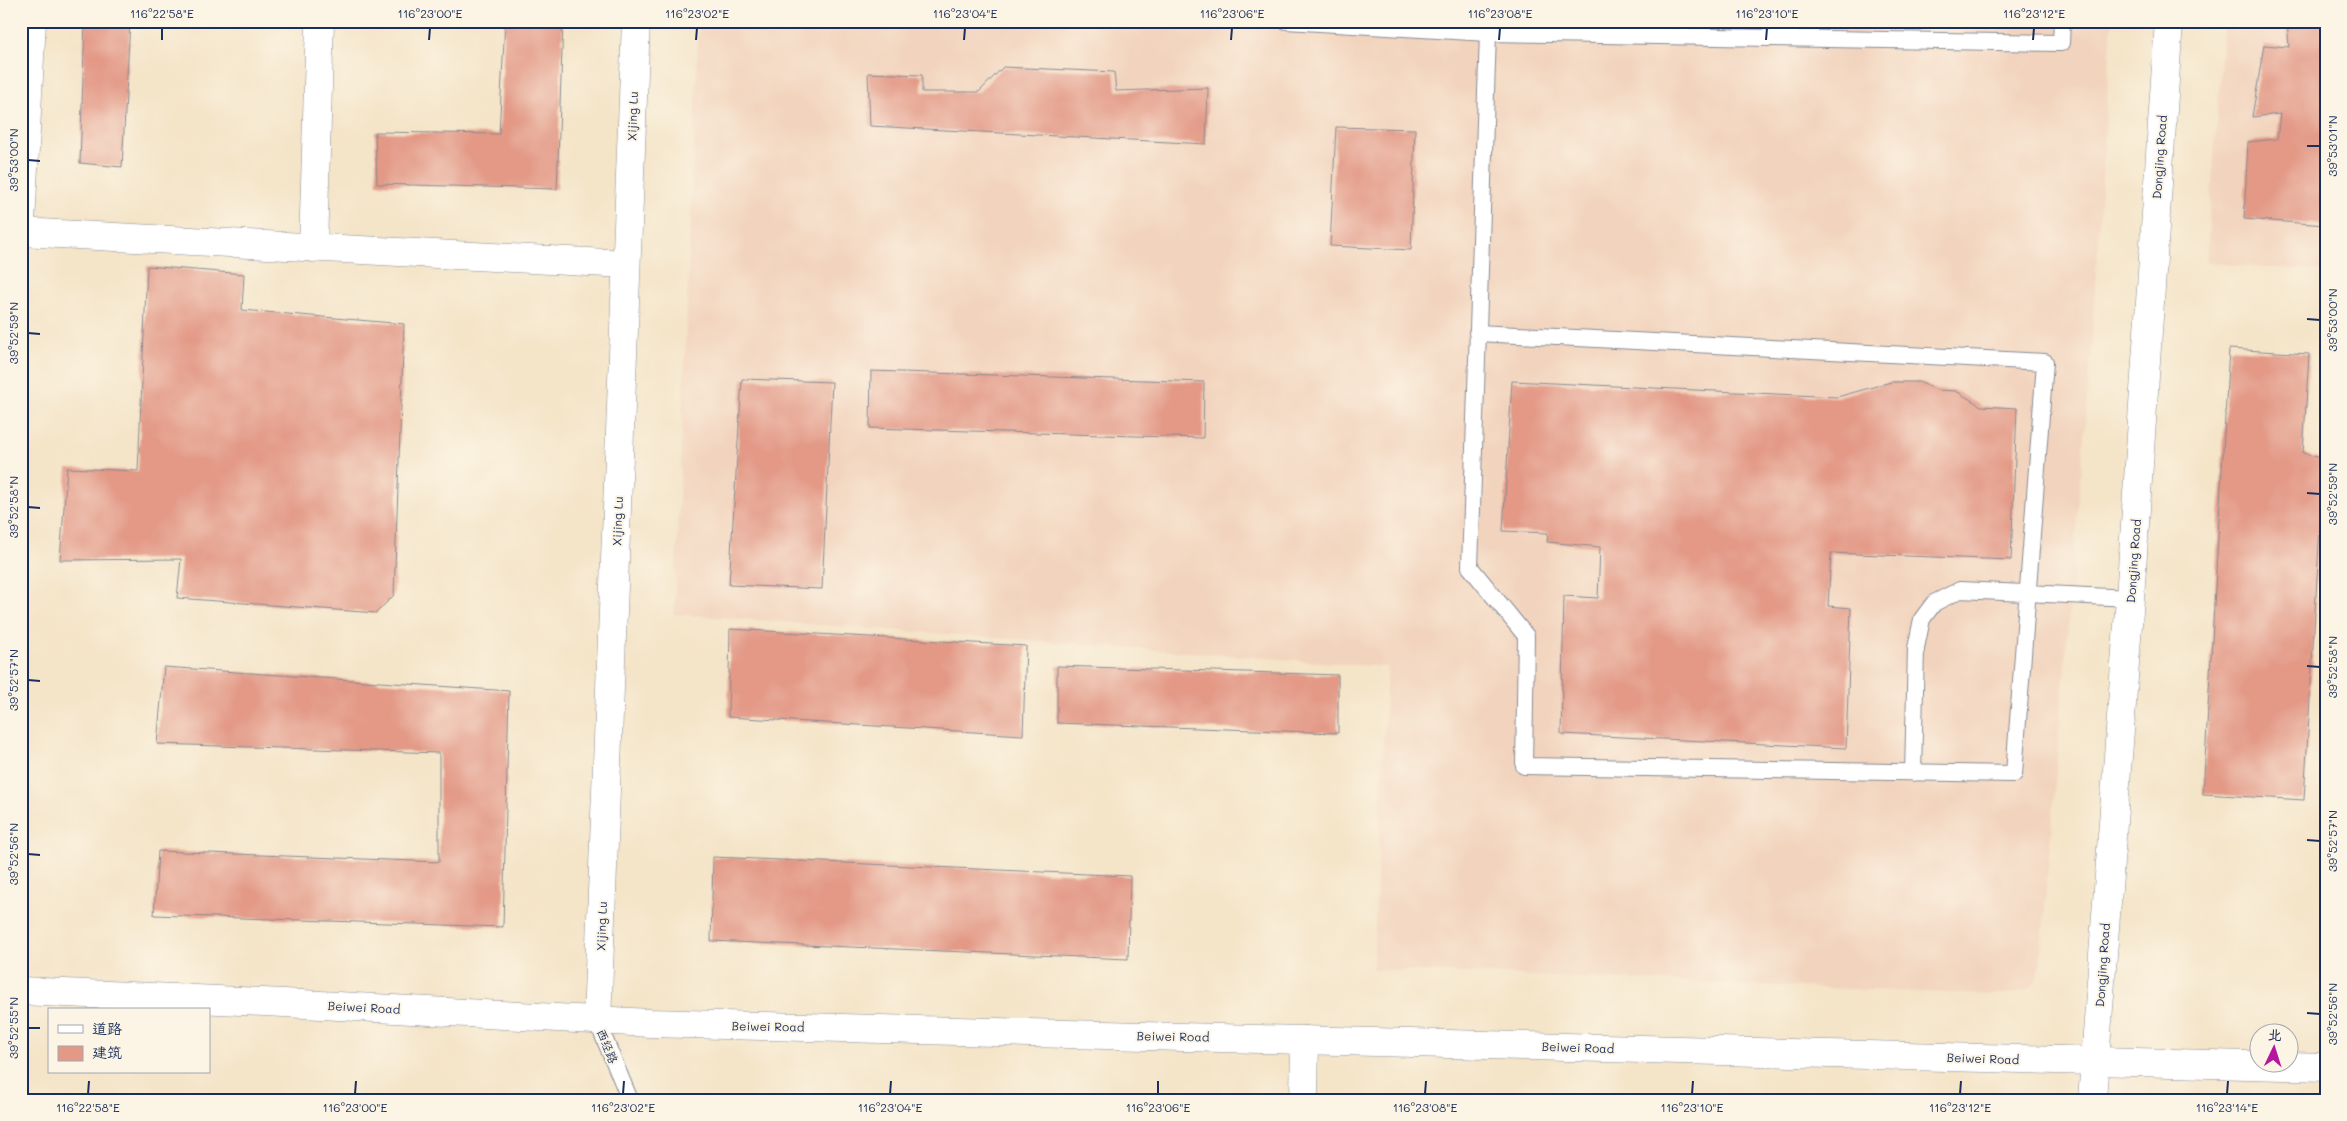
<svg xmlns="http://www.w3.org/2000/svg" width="2347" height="1121" viewBox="0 0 2347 1121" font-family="Mali,'LXGW WenKai TC',sans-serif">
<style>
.built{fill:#f2d4be}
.building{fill:#e39986}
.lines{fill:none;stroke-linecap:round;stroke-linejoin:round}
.service-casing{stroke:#888a93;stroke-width:18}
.minor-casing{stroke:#888a93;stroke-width:29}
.tertiary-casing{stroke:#888a93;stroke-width:29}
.service{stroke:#fff;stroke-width:16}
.minor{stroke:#fff;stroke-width:28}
.tertiary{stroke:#fff;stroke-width:28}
.ticks{fill:none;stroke:#1b2f5e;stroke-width:2}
.labels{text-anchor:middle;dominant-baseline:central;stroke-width:4;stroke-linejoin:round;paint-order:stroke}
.street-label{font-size:12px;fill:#1b2f5e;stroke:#fcf5e5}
.neatline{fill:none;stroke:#1b2f5e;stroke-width:2}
.ticks-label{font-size:12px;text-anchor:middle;fill:#1b2f5e}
</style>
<rect width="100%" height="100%" fill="#fcf5e5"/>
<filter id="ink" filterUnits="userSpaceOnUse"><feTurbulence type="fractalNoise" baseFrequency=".02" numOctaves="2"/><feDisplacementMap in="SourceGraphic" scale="10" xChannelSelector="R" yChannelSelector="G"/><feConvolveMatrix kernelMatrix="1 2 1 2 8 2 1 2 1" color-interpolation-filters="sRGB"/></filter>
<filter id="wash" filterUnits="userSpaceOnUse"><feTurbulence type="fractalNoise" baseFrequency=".0096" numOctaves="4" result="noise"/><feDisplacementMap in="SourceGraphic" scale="20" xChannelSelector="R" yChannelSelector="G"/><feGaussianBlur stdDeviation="1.12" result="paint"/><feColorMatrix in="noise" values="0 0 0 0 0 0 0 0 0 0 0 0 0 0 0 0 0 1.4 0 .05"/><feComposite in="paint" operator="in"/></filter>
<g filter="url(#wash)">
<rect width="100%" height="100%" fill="#f4e4c8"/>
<path class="built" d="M 699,21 L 2112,21 L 2091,351 L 2040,967 L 2035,982 L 2027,990 L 2012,993 L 1989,995 L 1373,969 L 1387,667 L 674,614 Z
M 2224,21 L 2326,21 L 2326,271 L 2206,263 Z"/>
<g id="blocks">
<path class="building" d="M 85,21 L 130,21 L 122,167 L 80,163 Z
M 505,21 L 563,21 L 557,189 L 377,184 L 375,132 L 499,134 Z
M 2287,21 L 2326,21 L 2326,225 L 2244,219 L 2248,142 L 2277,139 L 2280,114 L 2252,117 L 2264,45 L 2289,47 Z
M 1003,67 L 1114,72 L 1116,91 L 1208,88 L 1206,144 L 870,126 L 868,73 L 922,75 L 922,92 L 979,92 Z
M 1336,127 L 1415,129 L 1411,250 L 1330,246 Z
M 147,266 L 244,274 L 242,310 L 404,324 L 394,595 L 376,613 L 177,598 L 181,559 L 60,560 L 67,468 L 138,471 Z
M 2229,349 L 2309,354 L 2303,453 L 2324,459 L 2304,800 L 2203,794 Z
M 871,371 L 1204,382 L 1203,438 L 870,428 Z
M 742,379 L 832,382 L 822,589 L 729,585 Z
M 1512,381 L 1837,397 L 1891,382 L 1919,382 L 1937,390 L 1956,391 L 1981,406 L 2017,408 L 2011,560 L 1831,553 L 1828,606 L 1851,608 L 1846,748 L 1561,734 L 1564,596 L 1598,598 L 1600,547 L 1547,542 L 1548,533 L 1503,531 Z
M 730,629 L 1026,646 L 1023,735 L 728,717 Z
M 1057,666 L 1338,675 L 1338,733 L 1057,723 Z
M 164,667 L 509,691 L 503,927 L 154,915 L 158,851 L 439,862 L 439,753 L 157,744 Z
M 713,857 L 1130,876 L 1128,959 L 711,941 Z"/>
</g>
</g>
<g filter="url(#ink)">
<use href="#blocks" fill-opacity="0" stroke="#888a93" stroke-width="1"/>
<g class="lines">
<defs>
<path id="service" d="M 1286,21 L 1488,33 L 2061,43 L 2062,21
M 1477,333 L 2045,362 L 2014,774 L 1524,766 L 1526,636 L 1470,567 L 1488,33 L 1485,21
M 1913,773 L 1916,648 L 1922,619 L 1934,603 L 1960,590 L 2130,598
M 597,1021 L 630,1100"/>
<path id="minor" d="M 21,222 L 32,21
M 21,232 L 626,264
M 313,248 L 320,21
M 597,1021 L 636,21
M 1304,1100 L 1305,1040
M 2092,1100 L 2130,598 L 2169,21"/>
<path id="tertiary" d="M 21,991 L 284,1003 L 650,1023 L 2326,1067"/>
</defs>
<use href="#service" class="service-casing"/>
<use href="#minor" class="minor-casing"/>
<use href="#tertiary" class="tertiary-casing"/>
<use href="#service" class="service"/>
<use href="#minor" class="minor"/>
<use href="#tertiary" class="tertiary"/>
</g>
</g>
<path class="ticks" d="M 162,40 L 162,28M 429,40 L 430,28M 696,40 L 697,28M 964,40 L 965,28M 1231,40 L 1232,28M 1499,40 L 1500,28M 1766,40 L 1767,28M 2033,40 L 2034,28M 2307,146 L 2320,146M 28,160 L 40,161M 2307,319 L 2320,320M 28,333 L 40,334M 2307,493 L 2320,494M 28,507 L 40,508M 2307,666 L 2320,667M 28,680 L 40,681M 2307,840 L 2320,841M 28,854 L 40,855M 2307,1013 L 2320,1014M 28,1028 L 40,1028M 88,1094 L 89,1081M 355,1094 L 356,1081M 623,1094 L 624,1081M 890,1094 L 891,1081M 1158,1094 L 1158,1081M 1425,1094 L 1426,1081M 1692,1094 L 1693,1081M 1960,1094 L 1961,1081M 2227,1094 L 2228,1081"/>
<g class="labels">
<g class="street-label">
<text transform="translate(632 116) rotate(-88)">Xijing Lu</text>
<text transform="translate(2159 157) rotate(-86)">Dongjing Road</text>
<text transform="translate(617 521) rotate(-88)">Xijing Lu</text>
<text transform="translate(2133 561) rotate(-86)">Dongjing Road</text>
<text transform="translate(601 926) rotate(-88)">Xijing Lu</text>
<text transform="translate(2102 965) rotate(-86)">Dongjing Road</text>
<text transform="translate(364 1007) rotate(3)">Beiwei Road</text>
<text transform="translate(768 1026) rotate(1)">Beiwei Road</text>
<text transform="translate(1173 1036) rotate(1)">Beiwei Road</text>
<text transform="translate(608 1046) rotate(68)">西经路</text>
<text transform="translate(1578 1047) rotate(2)">Beiwei Road</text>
<text transform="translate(1983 1058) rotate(2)">Beiwei Road</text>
</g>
</g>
<rect width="2347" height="1121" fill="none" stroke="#fcf5e5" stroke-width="55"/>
<rect x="48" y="1008" width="162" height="65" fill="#fcf5e5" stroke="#a2a6af"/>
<rect x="58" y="1025" width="25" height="8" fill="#ffffff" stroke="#a2a6af"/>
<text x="92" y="1034" font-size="15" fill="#1b2f5e">道路</text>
<rect x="58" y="1046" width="25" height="15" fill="#e39986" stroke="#a2a6af"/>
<text x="92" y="1058" font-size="15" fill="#1b2f5e">建筑</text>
<g transform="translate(2274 1048) rotate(4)"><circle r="24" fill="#fcf5e5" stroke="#a2a6af"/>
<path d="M0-4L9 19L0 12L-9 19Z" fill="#b5179e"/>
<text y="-8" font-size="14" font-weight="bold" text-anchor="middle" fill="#1b2f5e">北</text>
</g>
<rect x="28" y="28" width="2292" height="1066" class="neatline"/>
<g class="ticks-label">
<text x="162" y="18">116°22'58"E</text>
<text x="430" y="18">116°23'00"E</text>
<text x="697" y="18">116°23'02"E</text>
<text x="965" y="18">116°23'04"E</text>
<text x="1232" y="18">116°23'06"E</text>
<text x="1500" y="18">116°23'08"E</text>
<text x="1767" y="18">116°23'10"E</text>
<text x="2034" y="18">116°23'12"E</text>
<text transform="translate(2333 146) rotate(-90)" y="4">39°53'01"N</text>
<text transform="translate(14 160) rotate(-90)" y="4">39°53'00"N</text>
<text transform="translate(2333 320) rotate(-90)" y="4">39°53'00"N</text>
<text transform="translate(14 333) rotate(-90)" y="4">39°52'59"N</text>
<text transform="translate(2333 494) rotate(-90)" y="4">39°52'59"N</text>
<text transform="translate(14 507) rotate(-90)" y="4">39°52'58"N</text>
<text transform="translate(2333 667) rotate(-90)" y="4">39°52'58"N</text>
<text transform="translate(14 680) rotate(-90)" y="4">39°52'57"N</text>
<text transform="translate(2333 841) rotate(-90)" y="4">39°52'57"N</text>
<text transform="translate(14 854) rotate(-90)" y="4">39°52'56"N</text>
<text transform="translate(2333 1014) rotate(-90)" y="4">39°52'56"N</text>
<text transform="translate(14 1028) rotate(-90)" y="4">39°52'55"N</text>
<text x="88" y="1112">116°22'58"E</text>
<text x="355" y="1112">116°23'00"E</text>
<text x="623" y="1112">116°23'02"E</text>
<text x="890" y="1112">116°23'04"E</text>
<text x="1158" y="1112">116°23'06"E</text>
<text x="1425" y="1112">116°23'08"E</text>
<text x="1692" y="1112">116°23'10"E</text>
<text x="1960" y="1112">116°23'12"E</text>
<text x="2227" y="1112">116°23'14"E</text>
</g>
</svg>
